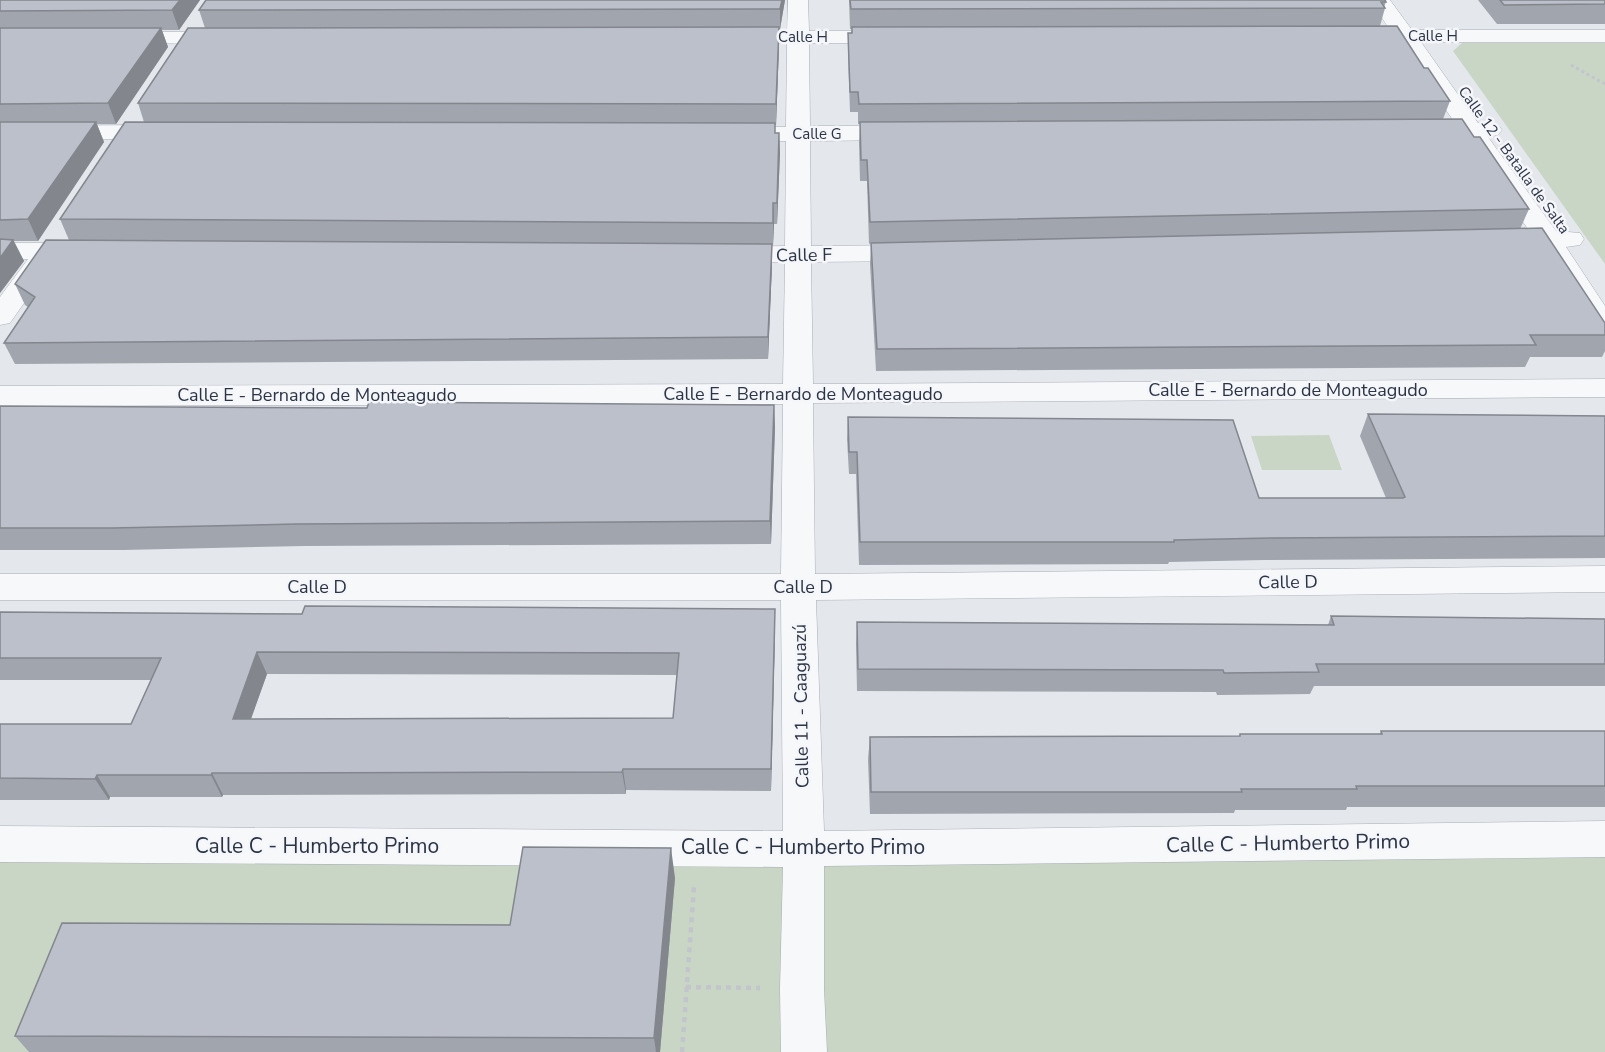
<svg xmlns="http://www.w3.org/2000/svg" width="1605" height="1052" viewBox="0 0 1605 1052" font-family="'Nunito Sans',sans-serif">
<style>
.green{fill:#c9d6c5}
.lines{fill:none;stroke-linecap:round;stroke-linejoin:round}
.minor-casing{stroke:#a9aeb7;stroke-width:1}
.path-far1{stroke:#c2c5cb;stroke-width:3;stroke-dasharray:3 3;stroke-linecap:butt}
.path{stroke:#c2c5cb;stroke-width:4.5;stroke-dasharray:5 5;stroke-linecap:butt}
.minor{fill:#f7f8fa;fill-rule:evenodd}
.wall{fill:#a1a5ae;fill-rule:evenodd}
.shaded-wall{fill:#83868d}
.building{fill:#bbc0ca;stroke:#83868d;stroke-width:1.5;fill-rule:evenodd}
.labels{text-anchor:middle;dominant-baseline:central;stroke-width:5;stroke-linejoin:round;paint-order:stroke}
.far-street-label{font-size:15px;fill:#2b3445;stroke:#f4f6f9}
.street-label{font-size:18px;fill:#2b3445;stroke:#f4f6f9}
.near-street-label{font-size:21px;fill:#2b3445;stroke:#f4f6f9}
</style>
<rect width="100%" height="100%" fill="#e4e7ec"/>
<path class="green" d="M 1462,43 L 1605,43 L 1605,264 L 1453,51 Z
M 1329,435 L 1342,470 L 1262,470 L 1251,436 Z
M 1605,839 L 1605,1052 L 0,1052 L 0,844 Z"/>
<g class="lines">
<defs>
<path id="minor" d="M 788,0 L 808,0 L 809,31 L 892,31 L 900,32 L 903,37 L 900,42 L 892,43 L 809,43 L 810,126 L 904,126 L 912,128 L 916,133 L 912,138 L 904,140 L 810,141 L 811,246 L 916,245 L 925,247 L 929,253 L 925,259 L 916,261 L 811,262 L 813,384 L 1605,379 L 1605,397 L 813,403 L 815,574 L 1605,566 L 1605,592 L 816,600 L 824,831 L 1605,821 L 1605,857 L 824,866 L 824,989 L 827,1052 L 781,1052 L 780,989 L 783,867 L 0,862 L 0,826 L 783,831 L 781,600 L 0,600 L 0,574 L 781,574 L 783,404 L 0,406 L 0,386 L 783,384 L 785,262 L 727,263 L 718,261 L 714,255 L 718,249 L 727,247 L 785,246 L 786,141 L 734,141 L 726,139 L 722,134 L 726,129 L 734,127 L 786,127 L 787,43 L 734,43 L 726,42 L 723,37 L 726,32 L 734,31 L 787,31 Z
M 1370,0 L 1390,0 L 1412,30 L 1605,30 L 1605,42 L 1421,42 L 1478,123 L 1498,125 L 1502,130 L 1498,135 L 1488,137 L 1556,231 L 1580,233 L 1584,239 L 1580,245 L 1566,247 L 1605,306 L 1605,336 L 1595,333 L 1540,247 L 1504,248 L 1495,246 L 1491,240 L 1495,234 L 1530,232 L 1464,137 L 1416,135 L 1412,130 L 1416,125 L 1455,123 L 1399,42 L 1350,41 L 1347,36 L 1350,31 L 1390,30 Z
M 119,32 L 226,32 L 234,33 L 237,38 L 234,43 L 226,44 L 111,43 L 108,38 L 111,33 Z
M 163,125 L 171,127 L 175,132 L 171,137 L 163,139 L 0,140 L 0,126 Z
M 0,243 L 82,243 L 91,245 L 95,251 L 91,257 L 55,259 L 10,323 L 0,325 L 0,297 L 28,259 L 0,259 Z"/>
</defs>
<use href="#minor" class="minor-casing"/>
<path class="path-far1" d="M 1571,65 L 1605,84"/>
<path class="path" d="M 686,987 L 760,988
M 682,1052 L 694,887"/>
<use href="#minor" class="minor"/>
</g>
<path class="wall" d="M 0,0 L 200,0 L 179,30 L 162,30 L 168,47 L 116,124 L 97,124 L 104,142 L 38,241 L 14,241 L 24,261 L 0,293 Z
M 206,0 L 785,0 L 780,29 L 779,29 L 779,46 L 776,125 L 775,125 L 775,133 L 779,133 L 780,153 L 777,224 L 774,224 L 773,245 L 772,245 L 772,265 L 768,359 L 15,364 L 4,343 L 28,307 L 25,305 L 15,284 L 69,240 L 60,219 L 144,122 L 138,103 L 205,28 L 199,10 Z
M 849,0 L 1385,0 L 1386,2 L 1384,7 L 1385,8 L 1380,26 L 1424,68 L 1450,101 L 1443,119 L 1474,137 L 1529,209 L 1520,229 L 1605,323 L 1605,351 L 1602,357 L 1530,357 L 1525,367 L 876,371 L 870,264 L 871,243 L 869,244 L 867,181 L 860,181 L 859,143 L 860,124 L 858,124 L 858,112 L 850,112 L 848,52 L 848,33 L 851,33 L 852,29 L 850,29 Z
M 1478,0 L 1605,0 L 1605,24 L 1497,24 Z
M 774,405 L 775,427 L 771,544 L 305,546 L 123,550 L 0,550 L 0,406 L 367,408 Z
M 1368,414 L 1605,416 L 1605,558 L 1264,560 L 1169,562 L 1168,564 L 859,565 L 856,474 L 849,474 L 847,439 L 848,417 L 1259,498 L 1386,498 L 1360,436 Z
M 0,612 L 775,631 L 771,791 L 626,790 L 626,794 L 223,795 L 222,797 L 110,797 L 109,800 L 0,800 L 0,724 L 131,724 L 151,680 L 0,680 ZM 267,674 L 677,675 L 673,718 L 251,719 Z
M 1331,616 L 1605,619 L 1605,686 L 1314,686 L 1310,694 L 1217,695 L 1216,692 L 857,691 L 856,644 L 857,622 L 1328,625 Z
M 1381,731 L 1605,731 L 1605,807 L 1347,807 L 1346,810 L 1235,810 L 1234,813 L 870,814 L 868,759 L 870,737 L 1239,736 L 1240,734 L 1380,734 Z
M 675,878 L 660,1052 L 29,1052 L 15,1036 L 510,925 Z"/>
<path class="shaded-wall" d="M 180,0 L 200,0 L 179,30 L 172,10 Z
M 782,0 L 785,0 L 780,29 L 780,9 Z
M 779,27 L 779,46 L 776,125 L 776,104 Z
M 161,28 L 168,47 L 116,124 L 108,103 Z
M 96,122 L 104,142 L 38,241 L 28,219 Z
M 779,133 L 780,153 L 777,224 L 777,203 Z
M 773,203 L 774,224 L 773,245 Z
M 13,240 L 24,261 L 0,293 L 0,258 Z
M 772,244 L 772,265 L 768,359 L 768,337 Z
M 774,405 L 775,427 L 771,544 L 770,521 Z
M 775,609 L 775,631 L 771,791 L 771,769 Z
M 257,652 L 267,674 L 243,741 L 233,719 Z
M 623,769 L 626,790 L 626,794 L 622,772 Z
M 212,773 L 223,795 L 222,797 L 211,775 Z
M 97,775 L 110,797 L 109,800 L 95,779 Z
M 671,848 L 675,878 L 660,1052 L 656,1052 L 654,1038 Z"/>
<path class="building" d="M 0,0 L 180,0 L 172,10 L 0,11 Z
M 206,0 L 782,0 L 780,9 L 199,10 Z
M 850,0 L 1385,0 L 1386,2 L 1381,2 L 1385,8 L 851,9 Z
M 1500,0 L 1605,0 L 1605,4 L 1504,5 Z
M 1397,26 L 1424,68 L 1428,68 L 1450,101 L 859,104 L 858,92 L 850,92 L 848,33 L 852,33 L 852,27 Z
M 779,27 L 776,104 L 138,103 L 188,28 Z
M 0,28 L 161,28 L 108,103 L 0,104 Z
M 1462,119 L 1474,137 L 1480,137 L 1529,209 L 870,222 L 867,160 L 861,160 L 860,122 Z
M 0,122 L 96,122 L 28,219 L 0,220 Z
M 125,122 L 775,123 L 775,133 L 779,133 L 777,203 L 773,203 L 773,223 L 60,219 Z
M 1542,228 L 1605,323 L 1605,335 L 1530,335 L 1536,345 L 877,349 L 871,243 Z
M 0,239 L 13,240 L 0,258 Z
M 46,240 L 772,244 L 768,337 L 4,343 L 35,297 L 15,284 Z
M 369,402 L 774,405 L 770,521 L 297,524 L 112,528 L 0,528 L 0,406 L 367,408 Z
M 1368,414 L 1605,416 L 1605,536 L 1271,538 L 1174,540 L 1174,542 L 860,542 L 857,452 L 849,452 L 848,417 L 1233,420 L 1259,498 L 1403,498 L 1405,497 Z
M 305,606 L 775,609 L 771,769 L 623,769 L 622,772 L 212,773 L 211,775 L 97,775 L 95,779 L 0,778 L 0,724 L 131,724 L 161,658 L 0,658 L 0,612 L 302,614 ZM 257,652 L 679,653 L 673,718 L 233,719 Z
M 1331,616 L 1605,619 L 1605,664 L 1316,664 L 1319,672 L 1224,673 L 1223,670 L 858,669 L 857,622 L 1334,625 Z
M 1381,731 L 1605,731 L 1605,786 L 1356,786 L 1357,789 L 1241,789 L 1242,792 L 871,792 L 870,737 L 1240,736 L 1240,734 L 1382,734 Z
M 523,847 L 671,848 L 654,1038 L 15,1036 L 62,923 L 510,925 Z"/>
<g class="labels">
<g class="far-street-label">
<text x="1433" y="36">Calle H</text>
<text x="803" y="37">Calle H</text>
<text x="817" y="134">Calle G</text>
<text transform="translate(1514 160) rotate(54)">Calle 12 - Batalla de Salta</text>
</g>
<g class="street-label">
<text transform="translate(804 255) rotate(-1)">Calle F</text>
<text x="1288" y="390">Calle E - Bernardo de Monteagudo</text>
<text x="803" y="394">Calle E - Bernardo de Monteagudo</text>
<text x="317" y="395">Calle E - Bernardo de Monteagudo</text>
<text transform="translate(1288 582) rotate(-1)">Calle D</text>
<text x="317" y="587">Calle D</text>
<text x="803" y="587">Calle D</text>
<text transform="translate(801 706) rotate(-91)">Calle 11 - Caaguazú</text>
</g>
<g class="near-street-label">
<text transform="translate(1288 843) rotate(-1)">Calle C - Humberto Primo</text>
<text x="317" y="846">Calle C - Humberto Primo</text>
<text x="803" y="847">Calle C - Humberto Primo</text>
</g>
</g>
</svg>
